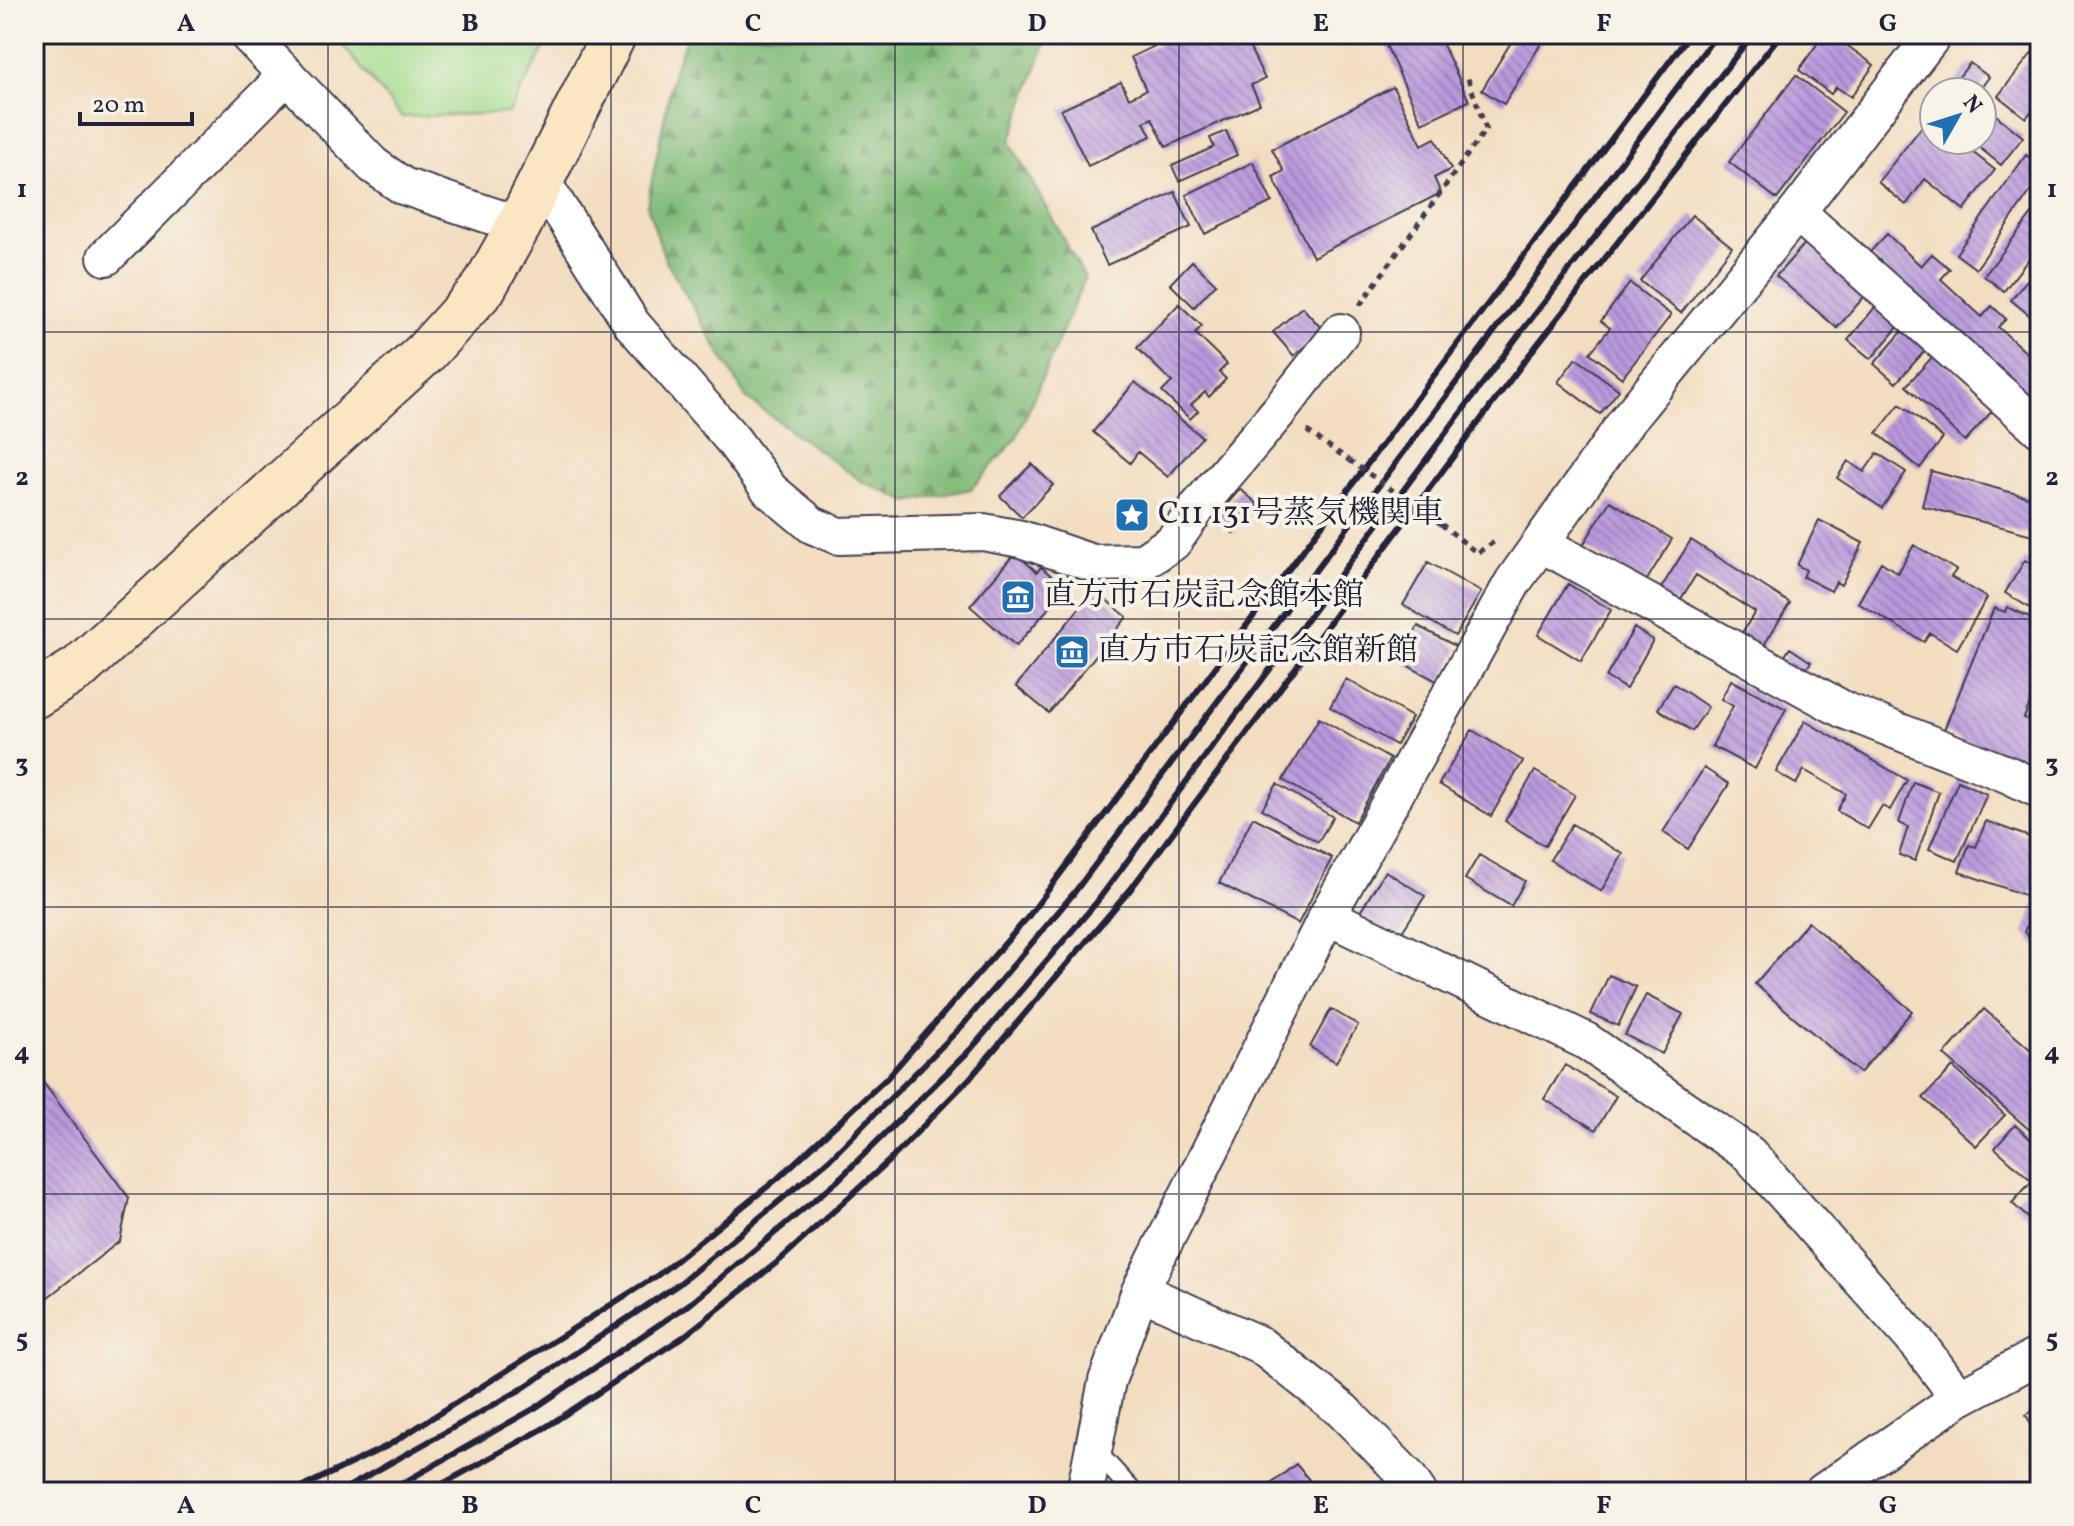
<svg xmlns="http://www.w3.org/2000/svg" width="2074" height="1526" viewBox="0 0 2074 1526" font-family="Vollkorn,'Noto Serif JP',serif">
<style>
.grass{fill:#a3dd8f;stroke:#628065;stroke-width:2}
.forest{fill:url(#forest-firs);stroke:#526f5a;stroke-width:2}
.building{fill:url(#building-back-hatch)}
.lines{fill:none;stroke-linecap:round;stroke-linejoin:round}
.lane-casing{stroke:#413e4f;stroke-width:22}
.street-casing{stroke:#413e4f;stroke-width:40}
.secondary-casing{stroke:#413e4f;stroke-width:48}
.path{stroke:#413e4f;stroke-width:5;stroke-dasharray:6 6;stroke-linecap:butt}
.lane{stroke:#fff;stroke-width:18}
.street{stroke:#fff;stroke-width:36}
.secondary{stroke:#fbe6c4;stroke-width:44}
.rail{stroke:#22223b;stroke-width:6}
.path-bridge{stroke:#413e4f;stroke-width:5;stroke-dasharray:6 6;stroke-linecap:butt}
.grid{fill:none;stroke:#22223b;stroke-width:2;stroke-opacity:0.55}
.labels{text-anchor:middle;dominant-baseline:central;stroke-width:8;stroke-linejoin:round;paint-order:stroke}
.poi-label{font-size:32px;fill:#22223b;stroke:#f7f3e8;text-anchor:start}
.neatline{fill:none;stroke:#22223b;stroke-width:3}
.grid-label{font-size:26px;text-anchor:middle;font-weight:bold;fill:#22223b}
</style>
<defs>
<pattern id="forest-firs" width="22" height="20" patternUnits="userSpaceOnUse" patternTransform="scale(2)"><rect width="22" height="20" fill="#82bc7a"/><path d="M5 1l3.5 6h-7zM16 11l3.5 6h-7z" fill="#6a9865"/></pattern>
<pattern id="building-back-hatch" width="6" height="6" patternUnits="userSpaceOnUse" patternTransform="scale(2)"><rect width="6" height="6" fill="#b999dd"/><path d="M-1 5l2 2M0 0l6 6M5-1l2 2" fill="none" stroke="#967cb4"/></pattern>
</defs>
<rect width="100%" height="100%" fill="#f7f3e8"/>
<filter id="ink" filterUnits="userSpaceOnUse"><feTurbulence type="fractalNoise" baseFrequency=".0125" numOctaves="2"/><feDisplacementMap in="SourceGraphic" scale="16" xChannelSelector="R" yChannelSelector="G"/><feConvolveMatrix kernelMatrix="1 2 1 2 8 2 1 2 1" color-interpolation-filters="sRGB"/></filter>
<filter id="wash" filterUnits="userSpaceOnUse"><feTurbulence type="fractalNoise" baseFrequency=".006" numOctaves="4" result="noise"/><feDisplacementMap in="SourceGraphic" scale="32" xChannelSelector="R" yChannelSelector="G"/><feGaussianBlur stdDeviation="1.8" result="paint"/><feColorMatrix in="noise" values="0 0 0 0 0 0 0 0 0 0 0 0 0 0 0 0 0 1.4 0 .05"/><feComposite in="paint" operator="in"/></filter>
<g filter="url(#wash)">
<rect width="100%" height="100%" fill="#f3ddc0"/>
<path class="grass" d="M 333,34 L 552,34 L 509,113 L 402,117 Z"/>
<path class="forest" d="M 688,34 L 1046,34 L 1046,42 L 1010,142 L 1085,278 L 1016,439 L 971,489 L 908,502 L 861,481 L 746,398 L 665,259 L 647,205 L 674,69 Z"/>
<g id="blocks">
<path class="building" d="M 1180,34 L 1219,34 L 1221,36 L 1243,34 L 1265,79 L 1251,85 L 1260,104 L 1166,147 L 1152,118 L 1144,122 L 1151,136 L 1088,166 L 1061,110 L 1121,82 L 1129,98 L 1146,90 L 1131,57 Z
M 1394,34 L 1438,34 L 1469,101 L 1422,123 L 1383,39 Z
M 1516,34 L 1529,34 L 1542,42 L 1504,104 L 1482,90 Z
M 1824,34 L 1831,34 L 1874,65 L 1851,97 L 1836,87 L 1831,94 L 1799,70 Z
M 2040,43 L 2040,101 L 2026,118 L 1998,96 Z
M 1970,63 L 1989,77 L 1978,92 L 1947,92 Z
M 1796,75 L 1844,112 L 1777,199 L 1729,162 Z
M 1393,87 L 1422,145 L 1435,138 L 1451,169 L 1434,178 L 1441,193 L 1313,257 L 1273,177 L 1284,171 L 1272,149 Z
M 1982,104 L 2023,137 L 2001,165 L 1970,140 L 1982,140 Z
M 1929,118 L 1934,122 L 1934,140 L 1957,140 L 1995,170 L 1964,210 L 1925,179 L 1906,205 L 1878,182 Z
M 1226,131 L 1237,155 L 1179,181 L 1172,166 L 1214,147 L 1210,138 Z
M 2026,155 L 2040,165 L 2040,178 L 1976,269 L 1956,254 Z
M 1253,162 L 1272,202 L 1205,234 L 1186,195 Z
M 1175,192 L 1191,227 L 1107,265 L 1091,231 Z
M 2040,204 L 2040,244 L 2004,291 L 1984,276 Z
M 1692,215 L 1732,247 L 1681,313 L 1640,281 Z
M 1887,234 L 1921,266 L 1932,254 L 1950,269 L 1941,279 L 1982,317 L 1992,306 L 2006,319 L 1998,327 L 2030,356 L 2040,345 L 2040,390 L 2030,402 L 1868,254 Z
M 1810,238 L 1870,290 L 1837,328 L 1776,276 Z
M 1192,261 L 1216,284 L 1194,307 L 1170,284 Z
M 2027,280 L 2040,291 L 2040,324 L 2011,300 Z
M 1630,283 L 1671,315 L 1622,378 L 1590,353 L 1610,328 L 1601,321 Z
M 1880,301 L 1903,321 L 1871,359 L 1848,340 Z
M 1179,304 L 1202,326 L 1195,333 L 1227,364 L 1219,372 L 1226,379 L 1209,397 L 1205,392 L 1191,405 L 1198,411 L 1190,419 L 1162,392 L 1172,382 L 1137,348 Z
M 1302,307 L 1323,330 L 1294,356 L 1273,332 Z
M 1908,325 L 1930,345 L 1896,383 L 1874,364 Z
M 1935,354 L 1994,409 L 1965,441 L 1906,386 Z
M 1576,358 L 1619,390 L 1600,414 L 1558,382 Z
M 1135,382 L 1202,437 L 1168,477 L 1138,452 L 1130,463 L 1093,432 Z
M 1900,404 L 1943,438 L 1920,468 L 1877,433 Z
M 1877,453 L 1906,472 L 1882,508 L 1837,478 L 1848,461 L 1864,472 Z
M 1032,464 L 1053,485 L 1022,517 L 1000,496 Z
M 1931,471 L 2040,500 L 2040,537 L 1922,506 Z
M 1240,489 L 1258,504 L 1233,533 L 1216,517 Z
M 1610,501 L 1672,539 L 1645,583 L 1583,545 Z
M 1819,520 L 1863,543 L 1841,585 L 1836,582 L 1831,591 L 1803,577 L 1806,570 L 1797,565 Z
M 1691,540 L 1790,603 L 1759,653 L 1738,639 L 1755,612 L 1696,575 L 1677,605 L 1658,593 Z
M 1914,545 L 1956,570 L 1951,577 L 1987,598 L 1957,649 L 1930,633 L 1924,642 L 1858,603 L 1881,562 L 1898,573 Z
M 1015,553 L 1037,572 L 1041,567 L 1066,588 L 1016,646 L 970,606 Z
M 2025,560 L 2040,569 L 2040,614 L 2005,593 Z
M 1428,562 L 1481,592 L 1455,636 L 1403,605 Z
M 1568,584 L 1611,610 L 1581,661 L 1538,635 Z
M 1094,590 L 1127,617 L 1049,713 L 1016,686 Z
M 2007,607 L 2039,621 L 2036,625 L 2040,626 L 2040,678 L 2024,718 L 2040,724 L 2040,773 L 1943,732 L 1994,608 L 2005,612 Z
M 1418,626 L 1459,648 L 1440,683 L 1399,661 Z
M 1634,628 L 1653,640 L 1626,689 L 1606,677 Z
M 1790,648 L 1811,662 L 1800,678 L 1779,665 Z
M 1346,679 L 1412,717 L 1396,745 L 1330,707 Z
M 1731,680 L 1786,709 L 1755,769 L 1712,746 L 1733,706 L 1721,699 Z
M 1674,684 L 1708,707 L 1692,731 L 1658,709 Z
M 1319,718 L 1390,759 L 1355,822 L 1283,780 Z
M 1805,721 L 1907,780 L 1890,810 L 1882,806 L 1868,829 L 1837,811 L 1846,794 L 1804,770 L 1796,784 L 1776,772 Z
M 1472,730 L 1523,761 L 1491,816 L 1439,784 Z
M 1704,768 L 1729,784 L 1688,849 L 1663,832 Z
M 1535,771 L 1575,795 L 1545,846 L 1505,821 Z
M 1958,781 L 1987,794 L 1957,861 L 1929,849 Z
M 1913,782 L 1939,792 L 1915,861 L 1899,855 L 1908,827 L 1899,823 Z
M 1277,784 L 1333,817 L 1318,842 L 1262,809 Z
M 1253,817 L 1332,858 L 1298,924 L 1219,883 Z
M 1986,821 L 2040,841 L 2040,869 L 2030,897 L 1959,872 L 1969,845 L 1976,847 Z
M 1572,824 L 1623,854 L 1601,891 L 1550,860 Z
M 1479,855 L 1525,881 L 1511,906 L 1465,879 Z
M 1385,871 L 1425,896 L 1398,938 L 1359,914 Z
M 2040,892 L 2040,950 L 2024,932 Z
M 1808,922 L 1912,1011 L 1860,1073 L 1755,984 Z
M 1609,975 L 1636,987 L 1618,1026 L 1591,1014 Z
M 1646,995 L 1683,1014 L 1662,1054 L 1625,1035 Z
M 1331,1009 L 1358,1025 L 1336,1062 L 1310,1047 Z
M 1984,1009 L 2040,1058 L 2040,1139 L 1944,1055 Z
M 1565,1065 L 1616,1096 L 1596,1130 L 1544,1099 Z
M 1953,1067 L 2005,1115 L 1976,1146 L 1923,1098 Z
M 34,1070 L 129,1198 L 120,1241 L 34,1308 Z
M 2015,1125 L 2040,1148 L 2040,1229 L 2012,1203 L 2032,1181 L 1995,1148 Z
M 2040,1407 L 2040,1440 L 2026,1415 Z
M 1296,1464 L 1319,1492 L 1269,1492 L 1266,1488 Z"/>
</g>
</g>
<g filter="url(#ink)">
<use href="#blocks" fill-opacity="0" stroke="#413e4f" stroke-width="2"/>
<g class="lines">
<defs>
<path id="lane" d="M 1094,1449 L 1133,1492"/>
<path id="street" d="M 247,34 L 373,165 L 403,186 L 519,225
M 541,180 L 632,324 L 732,439 L 770,490 L 812,525 L 838,536 L 983,532 L 1021,539 L 1092,563 L 1143,562 L 1173,542 L 1197,508 L 1279,411 L 1341,332
M 1797,212 L 2040,429
M 106,257 L 287,75
M 1542,544 L 1844,710 L 2009,775 L 2040,790
M 1327,916 L 1586,1041 L 1749,1154 L 1919,1345 L 1959,1398
M 1140,1291 L 1260,1345 L 1342,1410 L 1408,1477 L 1418,1492
M 1085,1492 L 1107,1381 L 1140,1291 L 1327,916 L 1513,582 L 1628,419 L 1797,212 L 1934,34
M 1823,1492 L 1959,1398 L 2040,1355"/>
<path id="secondary" d="M 34,696 L 79,668 L 425,353 L 483,289 L 519,225 L 614,34"/>
</defs>
<use href="#lane" class="lane-casing"/>
<use href="#street" class="street-casing"/>
<use href="#secondary" class="secondary-casing"/>
<path class="path" d="M 1360,305 L 1486,129 L 1467,76
M 1307,431 L 1349,460
M 1441,524 L 1477,553 L 1494,542"/>
<use href="#lane" class="lane"/>
<use href="#street" class="street"/>
<use href="#secondary" class="secondary"/>
<path class="rail" d="M 292,1492 L 389,1445 L 658,1275 L 777,1179 L 887,1078 L 1028,917 L 1690,34
M 339,1492 L 520,1390 L 679,1284 L 829,1160 L 962,1026 L 1074,893 L 1717,34
M 387,1492 L 535,1408 L 688,1305 L 836,1182 L 971,1049 L 1096,903 L 1518,336 L 1753,34
M 428,1492 L 546,1427 L 683,1337 L 780,1260 L 892,1158 L 971,1077 L 1130,890 L 1529,355 L 1781,34"/>
<path class="path-bridge" d="M 1349,460 L 1441,524"/>
</g>
</g>
<path class="grid" d="M 328,34 L 328,1492M 611,34 L 611,1492M 895,34 L 895,1492M 1179,34 L 1179,1492M 1463,34 L 1463,1492M 1746,34 L 1746,1492M 34,332 L 2040,332M 34,619 L 2040,619M 34,907 L 2040,907M 34,1194 L 2040,1194"/>
<defs>
<symbol id="sight-square" viewBox="-11 -11 22 22"><rect x="-9" y="-9" width="18" height="18" rx="4" fill="#1f6fb2" stroke="#f7f3e8"/><path d="M0-6L1.8-2.2L6-1.7L2.9 1.2L3.7 5.4L0 3.3L-3.7 5.4L-2.9 1.2L-6-1.7L-1.8-2.2Z" fill="#fff"/></symbol>
<symbol id="museum-square" viewBox="-11 -11 22 22"><rect x="-9" y="-9" width="18" height="18" rx="4" fill="#1f6fb2" stroke="#f7f3e8"/><path d="M0-6L6-3V-2H-6V-3ZM-5-1h2V3h-2ZM-1-1h2V3h-2ZM3-1h2V3H3ZM-6 4H6V6H-6Z" fill="#fff"/></symbol>
</defs>
<g fill-rule="evenodd">
<use href="#sight-square" x="1112" y="495" width="40" height="40"/>
<use href="#museum-square" x="998" y="577" width="40" height="40"/>
<use href="#museum-square" x="1052" y="632" width="40" height="40"/>
</g>
<g class="labels">
<g class="poi-label">
<text x="1158" y="515">C11 131号蒸気機関車</text>
<text x="1044" y="597">直方市石炭記念館本館</text>
<text x="1098" y="652">直方市石炭記念館新館</text>
</g>
</g>
<rect width="2074" height="1526" fill="none" stroke="#f7f3e8" stroke-width="88"/>
<g transform="translate(1958 116) rotate(51)"><circle r="38" fill="#f7f3e8" stroke="#a29fa3" stroke-width="2"/>
<path d="M0-6L14 30L0 20L-14 30Z" fill="#1f6fb2"/>
<text y="-12" font-size="22" font-weight="bold" text-anchor="middle" fill="#22223b">N</text>
</g>
<path d="M80 112v12h112v-12" fill="none" stroke="#22223b" stroke-width="4"/>
<text x="92" y="112" font-size="24" fill="#22223b" stroke="#f7f3e8" stroke-width="6" paint-order="stroke">20 m</text>
<rect x="44" y="44" width="1986" height="1438" class="neatline"/>
<g class="grid-label">
<text x="186" y="31">A</text>
<text x="470" y="31">B</text>
<text x="753" y="31">C</text>
<text x="1037" y="31">D</text>
<text x="1321" y="31">E</text>
<text x="1604" y="31">F</text>
<text x="1888" y="31">G</text>
<text x="22" y="197">1</text>
<text x="2052" y="197">1</text>
<text x="22" y="485">2</text>
<text x="2052" y="485">2</text>
<text x="22" y="772">3</text>
<text x="2052" y="772">3</text>
<text x="22" y="1060">4</text>
<text x="2052" y="1060">4</text>
<text x="22" y="1347">5</text>
<text x="2052" y="1347">5</text>
<text x="186" y="1513">A</text>
<text x="470" y="1513">B</text>
<text x="753" y="1513">C</text>
<text x="1037" y="1513">D</text>
<text x="1321" y="1513">E</text>
<text x="1604" y="1513">F</text>
<text x="1888" y="1513">G</text>
</g>
</svg>
